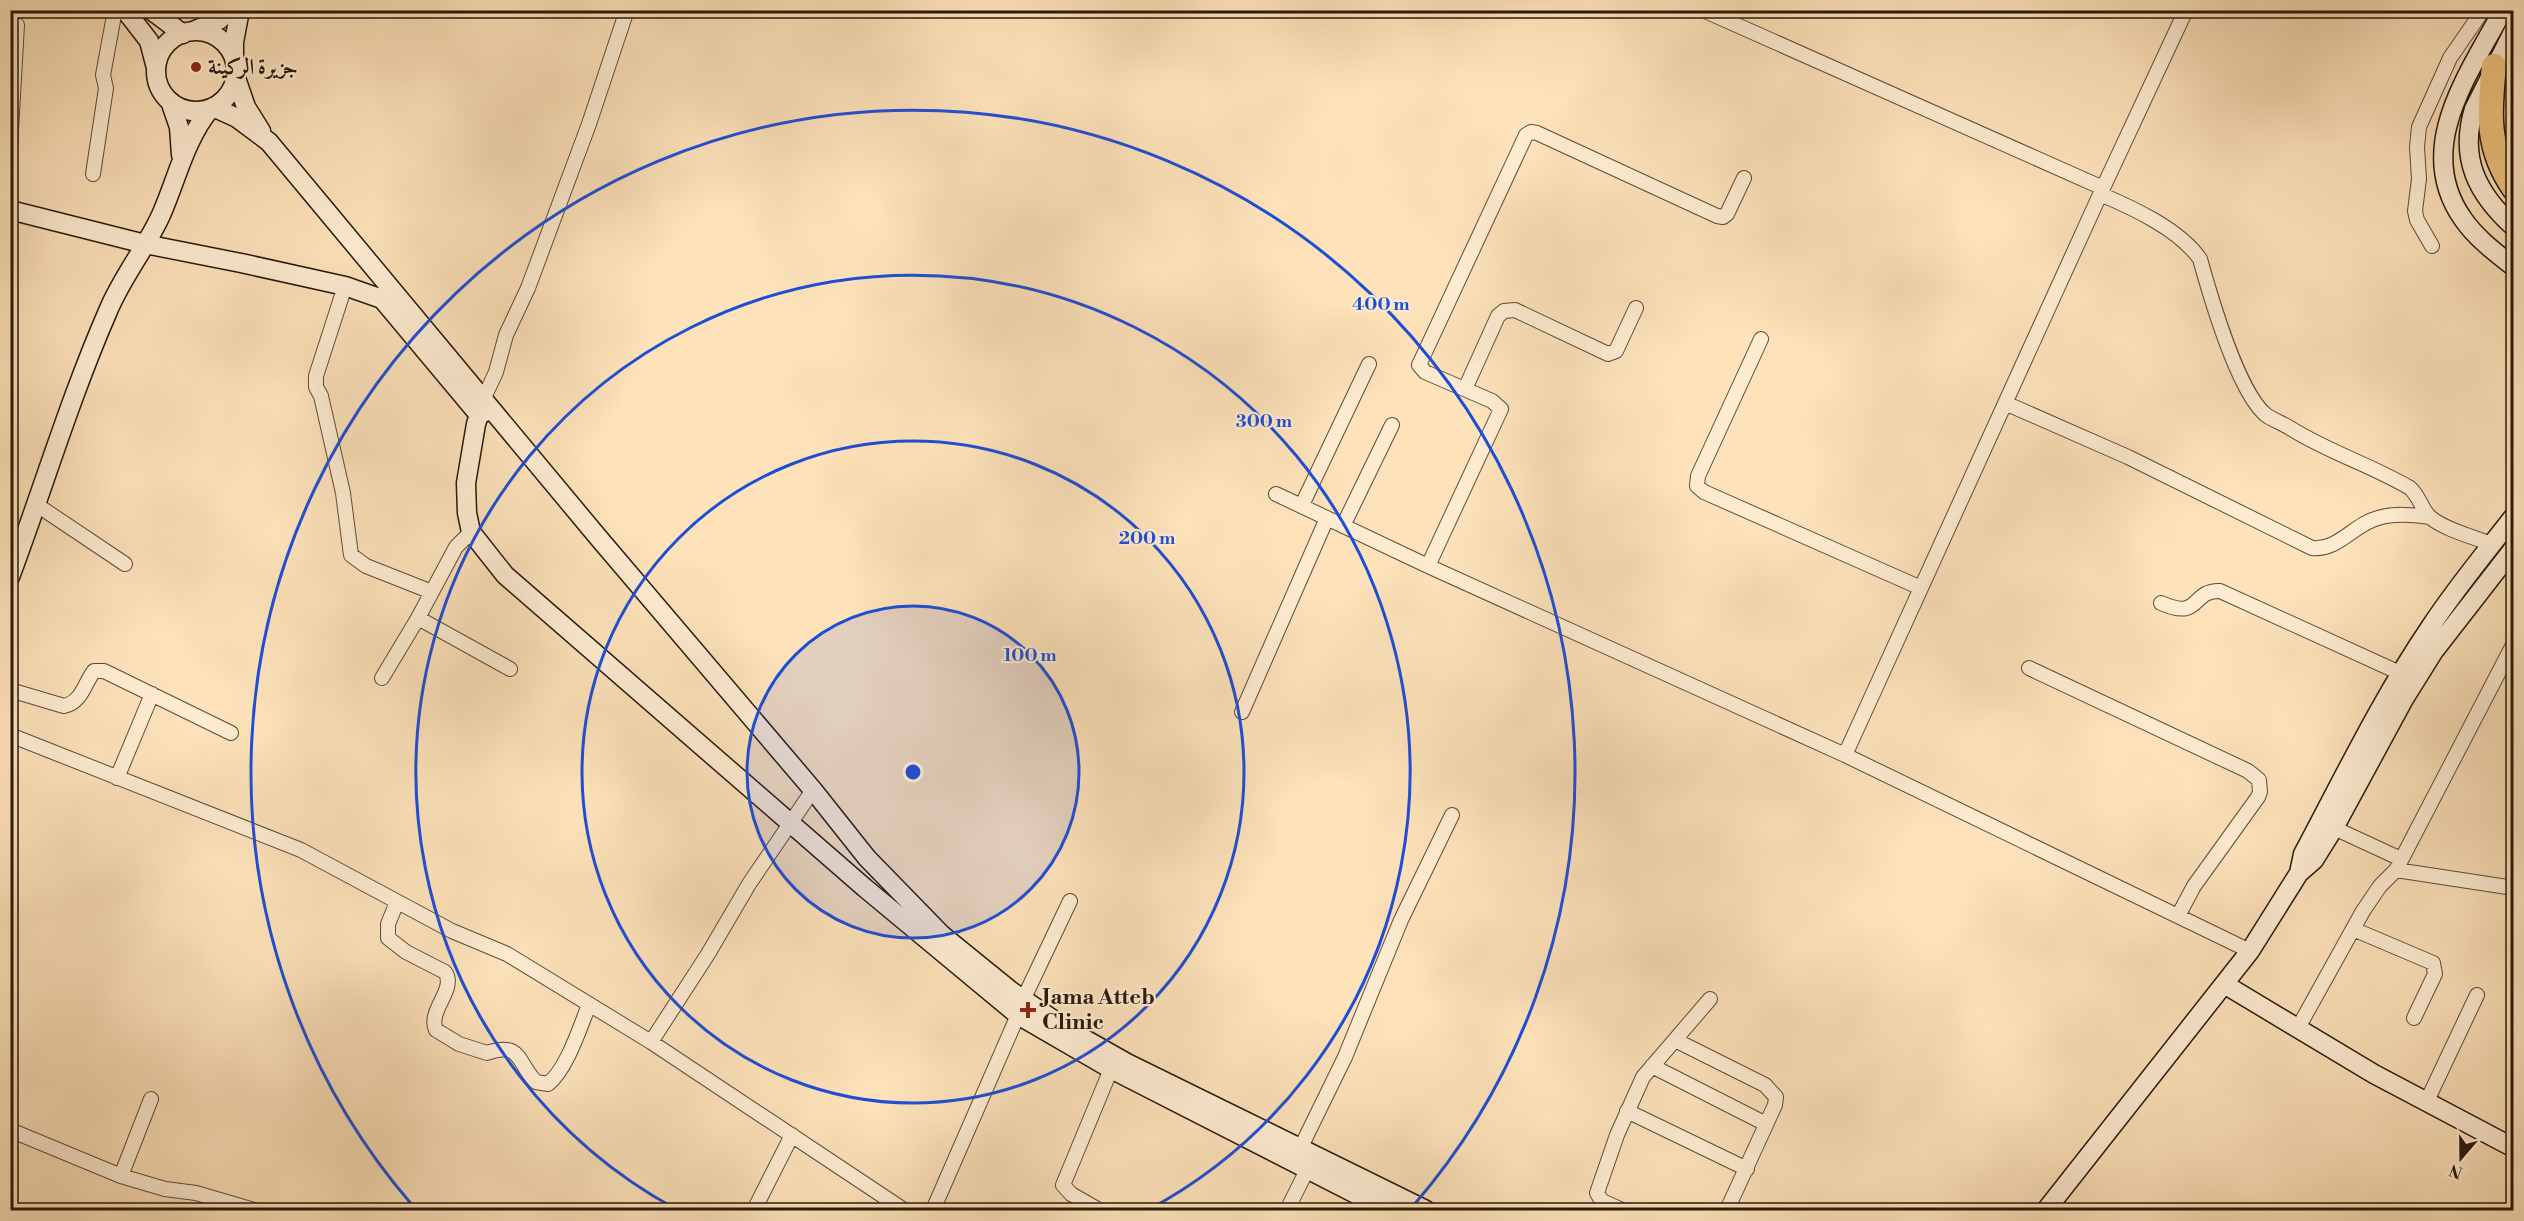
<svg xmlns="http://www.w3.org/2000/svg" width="2524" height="1221" viewBox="0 0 2524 1221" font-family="'Libre Bodoni',Amiri,serif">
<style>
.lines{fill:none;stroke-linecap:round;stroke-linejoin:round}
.street-casing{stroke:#5d4b36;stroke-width:16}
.secondary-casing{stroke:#28190a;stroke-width:21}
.highway-casing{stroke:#28190a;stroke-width:27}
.street{stroke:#feecd2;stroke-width:14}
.secondary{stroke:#feecd2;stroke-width:18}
.highway{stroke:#eec17d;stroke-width:24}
.ring{fill:none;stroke:#1d4ed8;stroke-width:3}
.poi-dot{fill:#8f2418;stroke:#feecd2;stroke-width:2}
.labels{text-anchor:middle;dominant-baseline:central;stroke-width:4.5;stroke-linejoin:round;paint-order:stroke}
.poi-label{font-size:22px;font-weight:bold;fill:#28190a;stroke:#feecd2;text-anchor:start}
.centre{fill:#1d4ed8;stroke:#feecd2;stroke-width:3}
.ring-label{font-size:18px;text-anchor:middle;font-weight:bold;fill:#1d4ed8;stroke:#feecd2;stroke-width:4.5;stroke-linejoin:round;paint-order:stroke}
</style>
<rect width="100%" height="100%" fill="#fde2ba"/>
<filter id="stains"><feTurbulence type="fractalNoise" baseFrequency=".00333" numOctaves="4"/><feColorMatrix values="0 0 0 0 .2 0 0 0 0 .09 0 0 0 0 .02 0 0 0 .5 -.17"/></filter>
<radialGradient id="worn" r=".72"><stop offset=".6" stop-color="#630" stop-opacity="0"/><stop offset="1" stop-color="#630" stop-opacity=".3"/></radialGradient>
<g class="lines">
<defs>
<path id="street" d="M 1703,10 L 2103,188
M 10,148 L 17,25
M 93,174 L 106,88 L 103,75 L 115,10
M 2100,194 C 2133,208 2179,229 2200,259 C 2210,295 2238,392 2266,415 C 2273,420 2282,423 2290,428 C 2328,452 2371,465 2410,488 C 2419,496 2421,507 2428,515 C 2439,528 2476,538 2492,544
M 2432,246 L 2417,220 L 2415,211 L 2419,179 L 2417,147 L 2419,127 L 2450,58 L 2483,10
M 345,286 L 316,376 L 316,387 L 321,396 L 343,493 L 351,555 L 366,566 L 432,592
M 1761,339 L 1698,476 L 1697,486 L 1704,492 L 1921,588
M 1465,389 L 1498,316 L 1504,311 L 1515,310 L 1608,354 L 1616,351 L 1636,308
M 483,400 L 496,372 L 506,335 L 528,288 L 589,124 L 627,10
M 2005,403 L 2128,457 L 2312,548 C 2338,551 2354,524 2378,518 C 2395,513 2413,515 2430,517
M 1276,494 L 1428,566 L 1845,755 L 2250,951
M 37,505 L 125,564
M 1302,505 L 1369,364
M 1343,526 L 1392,425
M 1428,566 L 1501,409 L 1492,401 L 1425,372 L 1419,365 L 1526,135 L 1531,132 L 1537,133 L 1717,216 L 1723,217 L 1727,214 L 1744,178
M 2161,603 C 2202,621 2190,590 2220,591 L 2400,673
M 418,618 L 510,669
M 2514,643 L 2396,870 L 2514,888
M 2029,668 L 2248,771 L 2259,780 L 2260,792 L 2258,797 L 2194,886 L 2178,916
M 382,678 L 418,618 L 456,547 L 471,532
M 10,690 L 64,706 C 82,702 84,684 94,671 L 104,671 L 231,733
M 1242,712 L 1327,518
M 10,735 L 301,850 L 452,931 L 507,954 L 651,1042 L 904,1210
M 1845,755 L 2103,188 L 2186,10
M 117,778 L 152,694
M 2334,828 L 2401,859
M 397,902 L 388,924 L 388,938 L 406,952 L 445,972 C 457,989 427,1011 436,1030 L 459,1044 L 487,1053 C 522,1041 517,1063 536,1082 L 548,1084 C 567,1069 580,1027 589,1005
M 2353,929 L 2433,963 L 2435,974 L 2414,1018
M 1023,1000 L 1070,901
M 2298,1028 L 2363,911 L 2380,886 L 2396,870
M 1675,1040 L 1765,1085 L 1776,1097 L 1775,1105 L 1727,1210
M 651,1042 L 708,954 L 749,884 L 813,790
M 1652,1066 L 1766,1124
M 2426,1103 L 2477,995
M 1627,1111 L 1747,1169
M 10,1130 L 121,1176 L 165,1189 L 196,1193 L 254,1210
M 1300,1149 L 1345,1057 L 1401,920 L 1452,815
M 121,1176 L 151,1099
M 754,1210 L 792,1135
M 933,1210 L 1018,1015
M 1099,1210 L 1071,1194 L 1063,1185 L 1111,1069
M 1287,1210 L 1307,1170
M 1622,1210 L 1602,1201 L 1597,1193 L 1617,1135 L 1643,1077 L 1710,999"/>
<path id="secondary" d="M 125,10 L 149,41 L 156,68
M 151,10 L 183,34
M 2503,10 C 2469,74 2413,148 2463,219 C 2476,238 2496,253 2514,267
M 2514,30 L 2474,109 C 2459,158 2477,194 2514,227
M 193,31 L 219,20 L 230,10
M156 71a40 40 0 1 1 80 0a40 40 0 1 1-80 0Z
M 234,58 L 234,42 L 240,10
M 236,78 L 246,107 L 261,131
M 170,101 L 179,127 L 181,155
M 213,107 L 237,118 L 269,142 L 597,536 L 813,790 L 867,858 L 942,935 L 1011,991 L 1067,1029 L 1127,1063 L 1426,1210
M 10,210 L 145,244 L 241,263 L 345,286 L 382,299 L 402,303
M 382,299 L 479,415
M 491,409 L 479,415 L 476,424 L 466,483 L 467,513 L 471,532 L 505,575 L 865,888 L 1018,1015 L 1111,1069 L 1387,1210
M 10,577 C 43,489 70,398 108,311 C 122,277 146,248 161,215 C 177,179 185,139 211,108
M 2299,873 L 2314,860 L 2334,828 L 2404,699 L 2434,651 L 2514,548
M 2224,984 L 2374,1074 L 2514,1148
M 2046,1210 L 2250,951 L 2299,873 L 2303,854 C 2344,777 2382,698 2431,626 C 2456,588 2486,552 2514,516"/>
<path id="highway" d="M 2494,66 C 2489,112 2486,148 2514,188"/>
</defs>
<use href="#street" class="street-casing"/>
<use href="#secondary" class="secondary-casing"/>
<use href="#highway" class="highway-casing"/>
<use href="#street" class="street"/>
<use href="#secondary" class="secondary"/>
<use href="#highway" class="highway"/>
</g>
<circle cx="913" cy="772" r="166" fill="#1d4ed8" fill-opacity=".12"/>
<g class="ring">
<circle cx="913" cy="772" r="166"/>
<circle cx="913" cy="772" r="331"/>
<path d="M676 1209A497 497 0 1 1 1150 1209"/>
<path d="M413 1206A662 662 0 1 1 1413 1206"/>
</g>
<g class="poi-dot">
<circle cx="196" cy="67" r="6"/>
<path d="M1025 1001h6v6h6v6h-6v6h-6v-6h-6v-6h6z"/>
</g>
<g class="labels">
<g class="poi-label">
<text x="208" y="67">جزيرة الركينة</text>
<text x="1042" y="997">Jama Atteb<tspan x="1042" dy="25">Clinic</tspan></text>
</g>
</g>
<circle cx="913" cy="772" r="9" class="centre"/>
<g class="ring-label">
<text x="1381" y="310">400 m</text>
<text x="1264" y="427">300 m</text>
<text x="1147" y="544">200 m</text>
<text x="1030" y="661">100 m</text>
</g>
<rect width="2524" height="1221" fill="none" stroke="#fde2ba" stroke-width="36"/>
<rect x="12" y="12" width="2500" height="1197" fill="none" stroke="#28190a" stroke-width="3"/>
<rect x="18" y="18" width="2488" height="1185" fill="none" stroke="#28190a" stroke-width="1.5"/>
<g transform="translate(2461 1158) rotate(200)" stroke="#feecd2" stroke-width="4.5" paint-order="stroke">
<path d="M0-4.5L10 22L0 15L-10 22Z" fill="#28190a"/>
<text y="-9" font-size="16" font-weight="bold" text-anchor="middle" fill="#28190a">N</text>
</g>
<rect width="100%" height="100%" filter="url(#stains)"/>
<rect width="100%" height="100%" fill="url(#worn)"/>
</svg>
